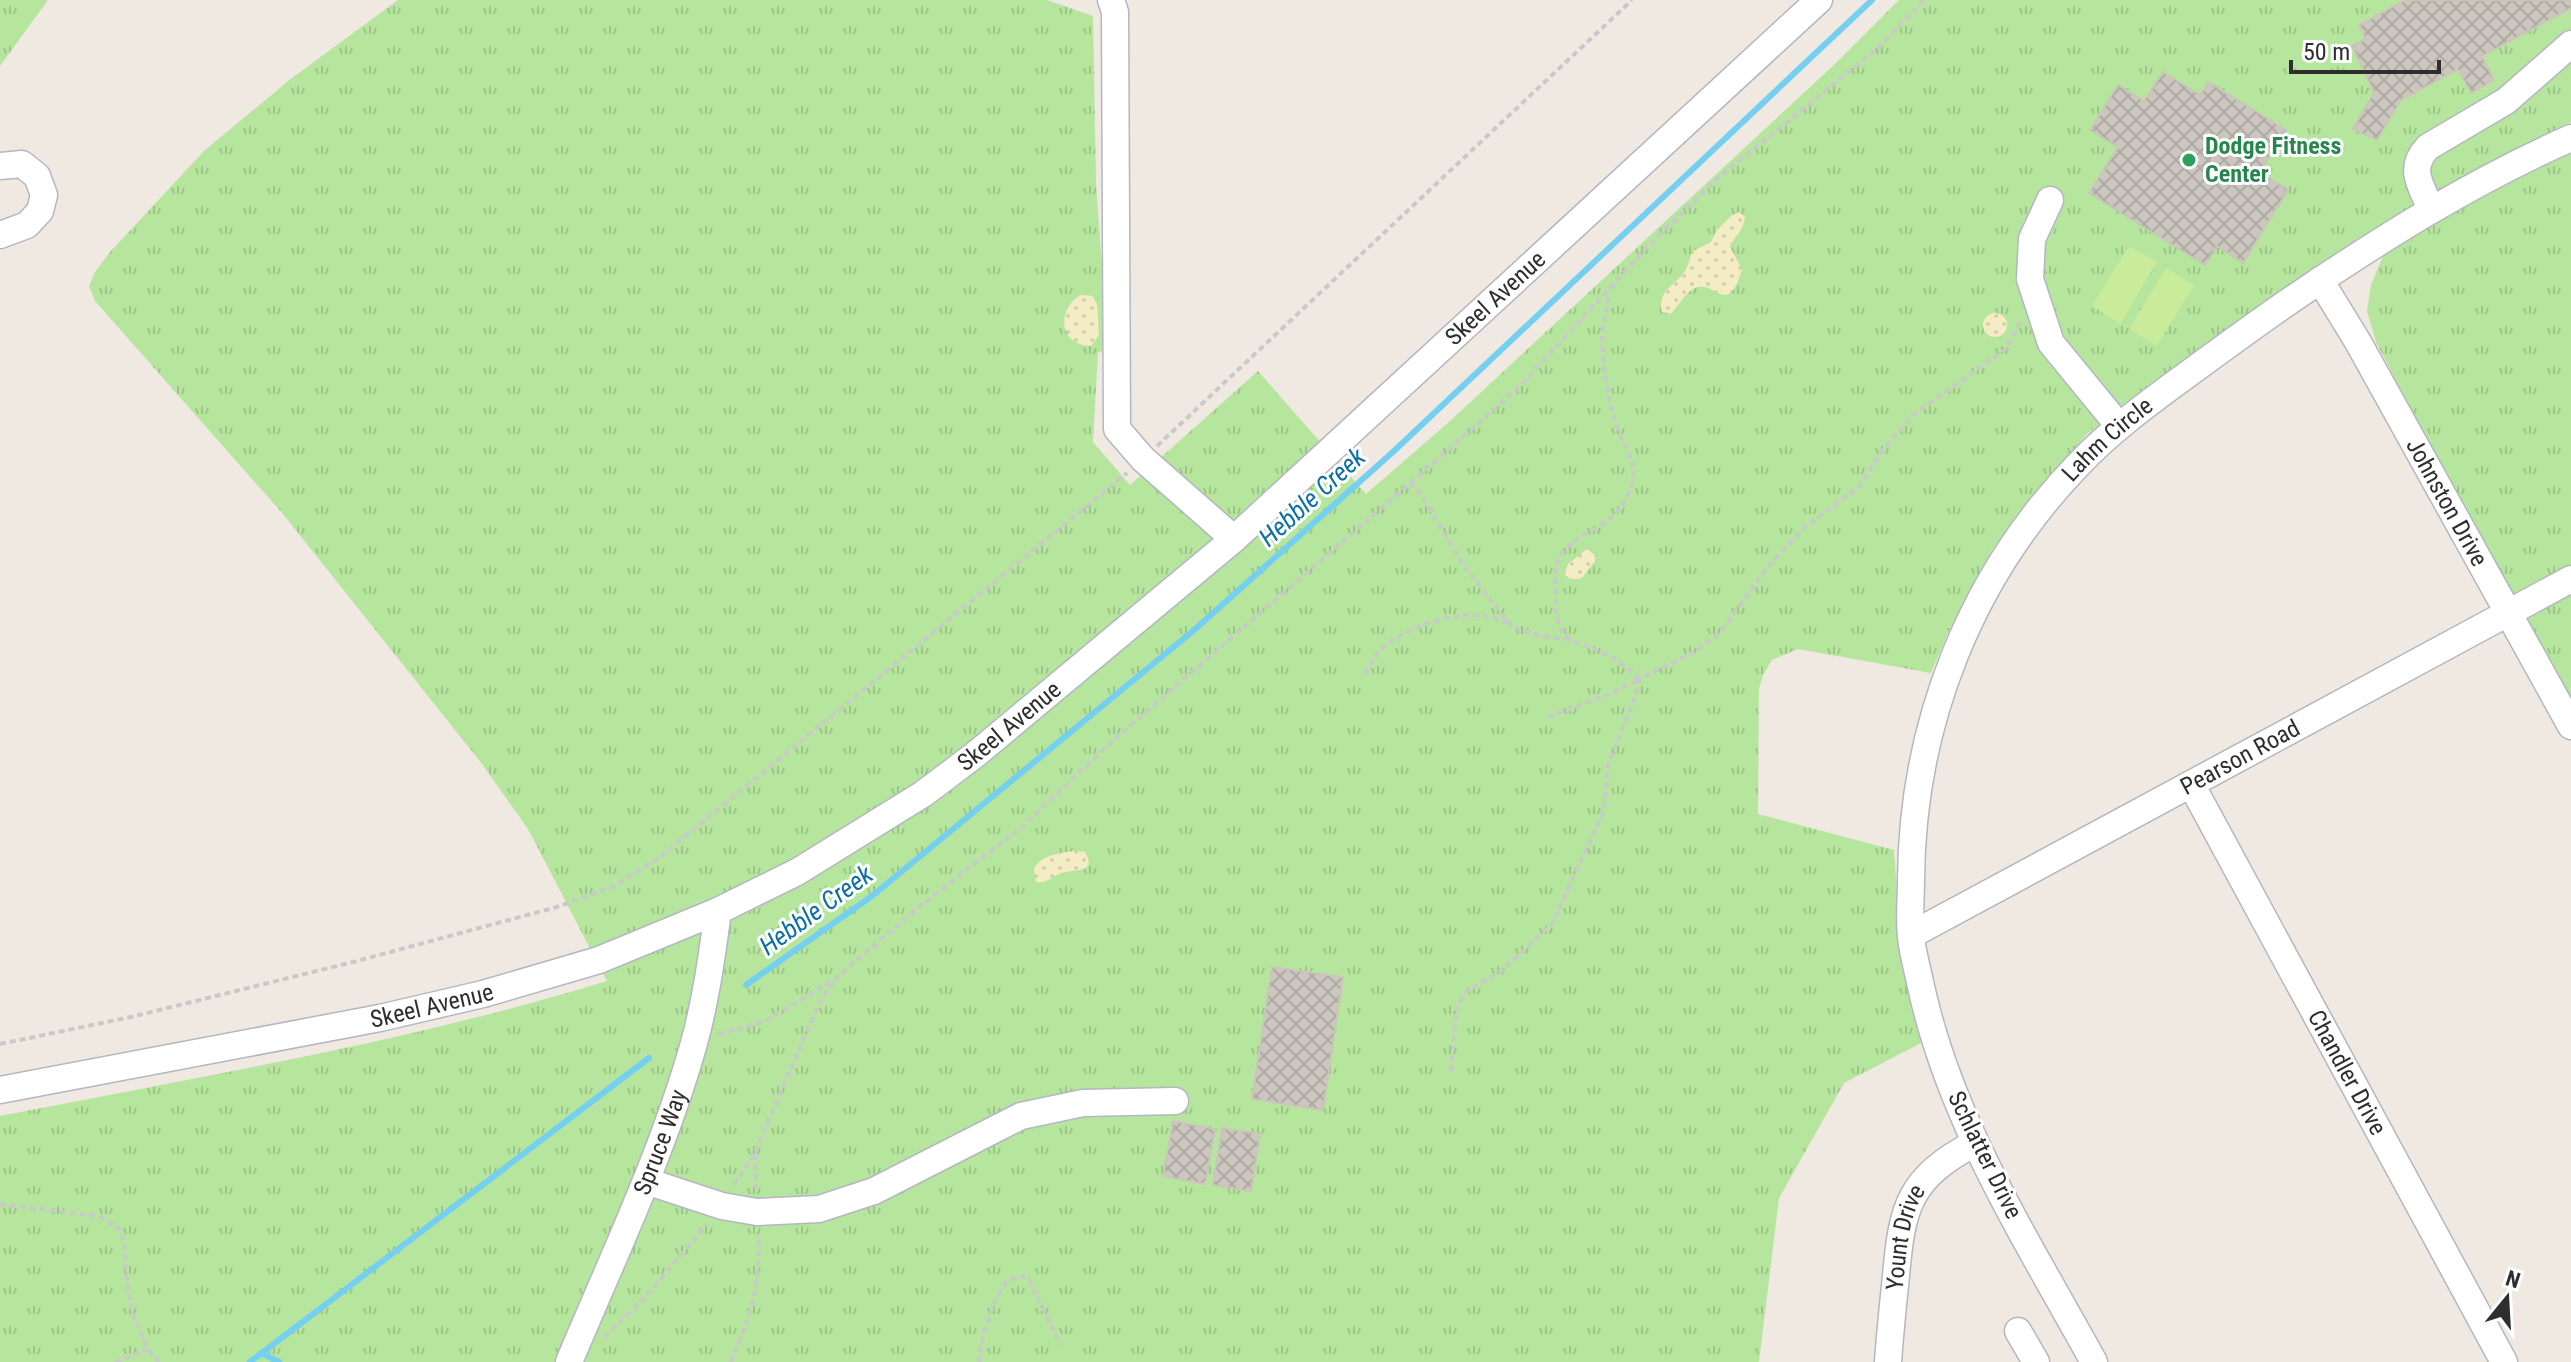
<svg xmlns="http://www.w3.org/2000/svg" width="2571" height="1362" viewBox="0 0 2571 1362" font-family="'Roboto Condensed',sans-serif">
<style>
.grass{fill:url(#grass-tufts)}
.sand{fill:url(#sand-dots)}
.pitch{fill:#c9ec9a}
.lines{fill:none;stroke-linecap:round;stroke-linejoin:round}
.stream{stroke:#75cff0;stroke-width:6}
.building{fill:url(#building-cross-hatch);stroke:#cbc5ba;stroke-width:2}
.minor-casing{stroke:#b4b7c1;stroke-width:29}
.path{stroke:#c9c9c9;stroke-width:4;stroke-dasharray:6 4;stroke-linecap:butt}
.minor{stroke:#fff;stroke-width:26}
.leisure-dot{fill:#2e9e5b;stroke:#fff;stroke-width:3}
.labels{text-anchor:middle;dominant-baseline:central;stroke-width:6;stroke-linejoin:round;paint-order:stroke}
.leisure-label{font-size:24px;font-weight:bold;fill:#27864d;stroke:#fff;text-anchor:start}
.street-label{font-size:24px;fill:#2e2e2e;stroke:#fff}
.water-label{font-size:26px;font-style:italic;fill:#0d6fa3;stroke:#fff}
</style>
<defs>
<pattern id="grass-tufts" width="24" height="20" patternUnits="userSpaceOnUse" patternTransform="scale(2)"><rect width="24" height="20" fill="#b6e59e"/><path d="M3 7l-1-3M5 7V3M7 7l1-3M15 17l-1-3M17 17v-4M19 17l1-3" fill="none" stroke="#9dc588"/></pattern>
<pattern id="sand-dots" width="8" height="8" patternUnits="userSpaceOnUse" patternTransform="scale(2)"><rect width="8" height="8" fill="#f3ecc5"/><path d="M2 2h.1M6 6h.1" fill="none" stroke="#d1cbaa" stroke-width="1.8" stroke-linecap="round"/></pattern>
<pattern id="building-cross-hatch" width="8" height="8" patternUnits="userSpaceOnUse" patternTransform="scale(2)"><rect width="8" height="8" fill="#cbc7bf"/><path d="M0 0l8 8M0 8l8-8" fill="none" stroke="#afaba4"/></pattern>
</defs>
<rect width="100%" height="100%" fill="#efe9e1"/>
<path class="grass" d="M 0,0 L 48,0 L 0,66 Z
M 398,0 L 1047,0 L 1093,16 L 1096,183 L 1108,351 L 1098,352 L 1093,442 L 1130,485 L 1258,371 L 1366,494 L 1450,421 L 1836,63 L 1899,0 L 2571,0 L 2571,122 L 2481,167 L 2405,212 L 2154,382 L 2087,434 L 2027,504 L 1992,550 L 1949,631 L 1931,673 L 1798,649 L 1772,660 L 1763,675 L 1759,689 L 1758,814 L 1894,850 L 1900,937 L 1921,1043 L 1844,1083 L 1779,1198 L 1759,1362 L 0,1362 L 0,1116 C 203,1076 409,1042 607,981 L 528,829 L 482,764 L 283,514 L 95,301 L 89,286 L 95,272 L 110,252 L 205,150 L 292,78 Z
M 2571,145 L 2571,702 L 2395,379 L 2376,342 L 2367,311 L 2371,285 L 2383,256 L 2407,232 Z"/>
<path class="sand" d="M 1739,212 L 1745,217 C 1744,230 1735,235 1730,247 L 1742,269 C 1727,321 1715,277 1693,289 C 1685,294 1677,307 1671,314 L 1662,312 C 1656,290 1678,285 1686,269 C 1689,263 1690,257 1693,251 L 1711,242 L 1717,230 L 1731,216 Z
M 1080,295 L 1092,296 L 1097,304 L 1099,335 L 1091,346 C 1059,345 1056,311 1080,295 Z
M1983 325a12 12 0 1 1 24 0a12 12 0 1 1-24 0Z
M 1587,549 L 1595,555 L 1595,561 L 1582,578 L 1571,580 L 1564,574 L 1568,564 Z
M 1074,851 L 1085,852 C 1098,874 1074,869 1062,873 C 1051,876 1048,884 1036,882 L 1034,869 C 1041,855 1059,853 1074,851 Z"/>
<path class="pitch" d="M 2129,246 L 2157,262 L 2120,324 L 2092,306 Z
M 2166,268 L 2194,285 L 2157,346 L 2129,329 Z"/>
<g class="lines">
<path class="stream" d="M 746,985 L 872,896 L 1193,631 L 1394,451 L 1872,0
M 261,1353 L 279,1362
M 250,1362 L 649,1058"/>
</g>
<path class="building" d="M 2405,0 L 2571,0 L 2571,8 L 2482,56 L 2494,80 L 2471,93 L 2458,69 L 2401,100 L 2377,140 L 2353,129 L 2374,92 L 2352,46 L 2366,39 L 2359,25 Z
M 2163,72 L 2200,95 L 2208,82 L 2286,130 L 2260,172 L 2288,190 L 2243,263 L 2217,246 L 2205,265 L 2089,193 L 2118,147 L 2090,130 L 2118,85 L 2144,101 Z
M 1272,967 L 1343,977 L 1323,1110 L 1252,1099 Z
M 1173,1121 L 1215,1129 L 1205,1184 L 1163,1176 Z
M 1222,1128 L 1260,1134 L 1251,1191 L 1213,1185 Z"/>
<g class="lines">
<defs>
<g id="minor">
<path d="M 1111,0 L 1115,12 L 1117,429 L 1143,459 L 1234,539"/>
<path d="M 0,166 L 22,164 L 37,176 L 44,195 L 40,211 L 27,225 L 0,235"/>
<path d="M 2050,200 L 2032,239 L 2030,279 L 2051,343 L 2119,426"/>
<path d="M 2431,209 C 2421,185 2407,169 2428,147 L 2506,101 L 2571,44"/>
<path id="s1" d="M 2320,280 L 2358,342 L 2571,726"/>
<path id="s2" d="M 2191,784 L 2504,1362"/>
<path id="s3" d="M 1911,935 L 2571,579"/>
<path id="s4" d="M 0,1090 L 380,1018 L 483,994 L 599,960 L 718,911 L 797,872 L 923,794 L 976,754 L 1234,539 L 1819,0"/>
<path d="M 646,1181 L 722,1206 L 757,1212 L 819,1209 L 874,1191 L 1021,1116 L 1083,1103 L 1175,1101"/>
<path d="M 2018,1331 L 2036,1362"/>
<path id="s5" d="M 569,1362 C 613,1257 663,1153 694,1043 C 706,1000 712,955 718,911"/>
<path id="s6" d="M 1888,1362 C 1890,1333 1893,1305 1896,1276 C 1902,1206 1909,1178 1975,1143"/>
<path id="s7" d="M 2094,1362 C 2027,1240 1949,1120 1920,982 C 1917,967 1912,951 1911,936 C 1909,918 1911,898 1911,880 C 1912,725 1970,577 2078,465 C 2111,430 2150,402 2188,374 C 2222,349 2256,324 2291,300 C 2381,239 2471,182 2571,138"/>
</g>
</defs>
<use href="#minor" class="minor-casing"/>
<path class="path" d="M 1157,446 L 1632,0
M 1410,483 L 1419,492 L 1463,565 L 1512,627 L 1537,635 L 1569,640
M 1365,674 C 1369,667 1373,659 1378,652 C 1398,630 1442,616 1471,615 C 1484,614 1497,619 1508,623
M 1548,717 L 1605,696 L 1640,679 C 1626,666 1611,656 1594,649 C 1585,645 1573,643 1566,636 C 1555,623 1556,612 1556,596 C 1556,586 1554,575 1556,566 C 1567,526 1624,536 1633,476 C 1635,459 1623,445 1618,430 C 1608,403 1600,355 1603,327 C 1604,314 1609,304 1608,291
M 718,1035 L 765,1021 L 835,979 L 919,907 L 1024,825 L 1117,737 L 1452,447 L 1520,386 L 1655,239 L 1717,179 L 1878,48 L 1925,0
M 0,1044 L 131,1017 L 357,961 L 557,907 L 612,887 L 659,858 L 1127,473
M 1451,1071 L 1456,1009 L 1464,993 L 1504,969 L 1552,924 L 1604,811 L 1608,764 L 1634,700 L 1640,679 L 1696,651 L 1720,633 L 1767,568 L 1803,529 L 1861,485 L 1880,453 L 1913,415 L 2006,349 L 2020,322
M 755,1154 L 756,1189
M 734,1185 L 755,1152 L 818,1006 L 833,981
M 0,1204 L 98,1216 L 117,1226 L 124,1242 L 126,1276 L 132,1312 L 148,1349 L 159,1362
M 605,1337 L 651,1291 L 706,1225
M 115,1362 L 148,1349
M 731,1362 C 751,1314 761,1287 758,1234
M 979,1362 C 980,1343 993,1298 1005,1284 C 1009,1279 1016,1278 1022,1276 L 1029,1281 L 1061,1345"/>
<use href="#minor" class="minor"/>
</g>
<circle class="leisure-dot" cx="2189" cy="160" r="8"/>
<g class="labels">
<g class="leisure-label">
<text x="2205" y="146">Dodge Fitness<tspan x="2205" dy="28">Center</tspan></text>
</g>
<g class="street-label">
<text stroke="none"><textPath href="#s4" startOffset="1736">Skeel Avenue</textPath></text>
<text stroke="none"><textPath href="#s7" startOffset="1020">Lahm Circle</textPath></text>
<text stroke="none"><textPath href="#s1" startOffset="256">Johnston Drive</textPath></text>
<text stroke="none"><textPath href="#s4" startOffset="1088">Skeel Avenue</textPath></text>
<text stroke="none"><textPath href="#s3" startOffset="374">Pearson Road</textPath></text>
<text stroke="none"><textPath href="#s4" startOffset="440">Skeel Avenue</textPath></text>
<text stroke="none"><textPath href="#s2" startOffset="328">Chandler Drive</textPath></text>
<text stroke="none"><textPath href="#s5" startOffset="238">Spruce Way</textPath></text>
<text transform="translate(1985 1155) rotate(64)">Schlatter Drive</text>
<text stroke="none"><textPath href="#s6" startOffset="126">Yount Drive</textPath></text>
</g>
<g class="water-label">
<text transform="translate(1312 497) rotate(-42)">Hebble Creek</text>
<text transform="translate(816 910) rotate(-36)">Hebble Creek</text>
</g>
</g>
<g transform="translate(2507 1298) rotate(18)" stroke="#ffffff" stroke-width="6" paint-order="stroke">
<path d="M0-6L14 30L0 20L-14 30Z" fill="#2e2e2e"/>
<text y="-12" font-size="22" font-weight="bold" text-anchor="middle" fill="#2e2e2e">N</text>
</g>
<path d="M2291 60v12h148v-12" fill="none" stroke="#2e2e2e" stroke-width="4"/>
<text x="2303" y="60" font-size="24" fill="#2e2e2e" stroke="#ffffff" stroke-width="6" paint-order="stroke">50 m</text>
</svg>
